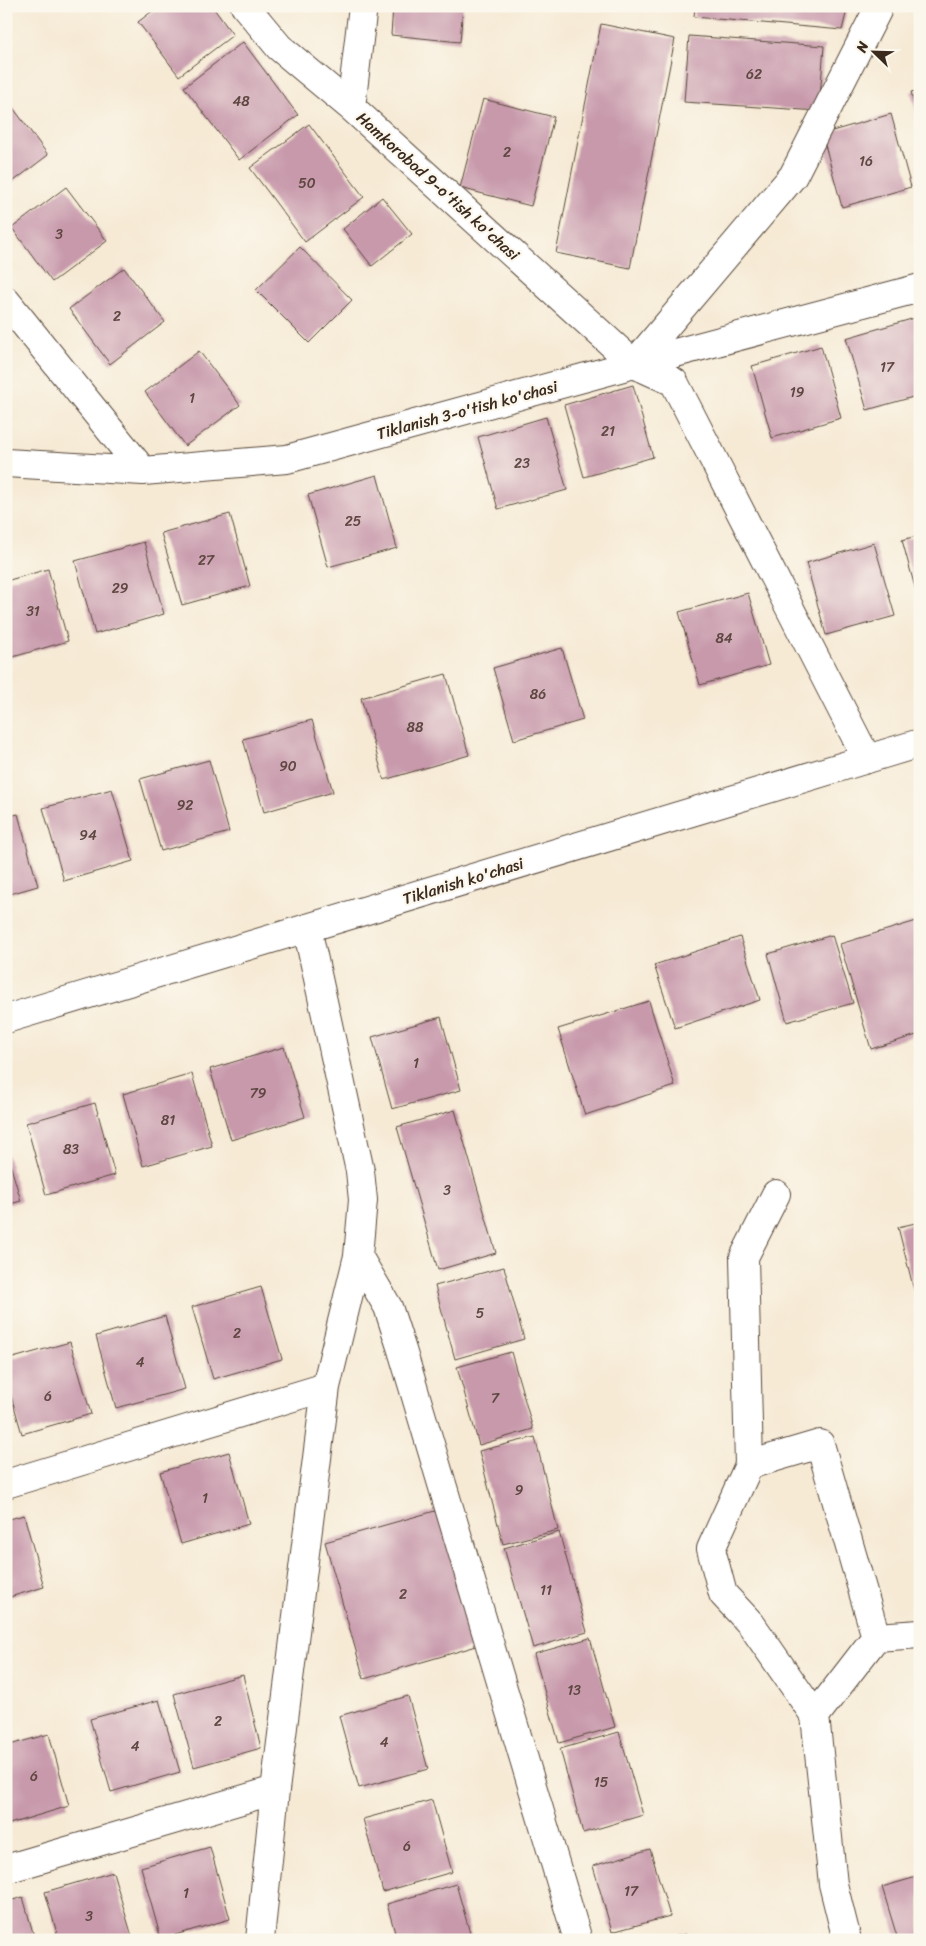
<svg xmlns="http://www.w3.org/2000/svg" width="926" height="1946" viewBox="0 0 926 1946" font-family="Sriracha,sans-serif">
<style>
.building{fill:#c799ab}
.lines{fill:none;stroke-linecap:round;stroke-linejoin:round}
.minor-casing{stroke:#574739;stroke-width:30}
.tertiary-casing{stroke:#574739;stroke-width:30}
.minor{stroke:#fff;stroke-width:28}
.tertiary{stroke:#fff;stroke-width:28}
.labels{text-anchor:middle;dominant-baseline:central;stroke-width:4.5;stroke-linejoin:round;paint-order:stroke}
.number-label{font-size:14px;fill:#5e4641}
.street-label{font-size:16px;fill:#3b2a1e;stroke:#fbf7ec}
</style>
<rect width="100%" height="100%" fill="#fbf7ec"/>
<filter id="ink" filterUnits="userSpaceOnUse"><feTurbulence type="fractalNoise" baseFrequency=".02" numOctaves="2"/><feDisplacementMap in="SourceGraphic" scale="10" xChannelSelector="R" yChannelSelector="G"/><feConvolveMatrix kernelMatrix="1 2 1 2 8 2 1 2 1" color-interpolation-filters="sRGB"/></filter>
<filter id="wash" filterUnits="userSpaceOnUse"><feTurbulence type="fractalNoise" baseFrequency=".0096" numOctaves="4" result="noise"/><feDisplacementMap in="SourceGraphic" scale="20" xChannelSelector="R" yChannelSelector="G"/><feGaussianBlur stdDeviation="1.12" result="paint"/><feColorMatrix in="noise" values="0 0 0 0 0 0 0 0 0 0 0 0 0 0 0 0 0 1.4 0 .05"/><feComposite in="paint" operator="in"/></filter>
<g filter="url(#wash)">
<rect width="100%" height="100%" fill="#f6ead5"/>
<g id="blocks">
<path class="building" d="M 159,6 L 212,6 L 233,35 L 179,76 L 138,22 Z
M 393,6 L 463,6 L 460,42 L 391,35 Z
M 695,6 L 848,6 L 842,30 L 694,17 Z
M 601,24 L 675,39 L 630,268 L 556,253 Z
M 689,36 L 824,46 L 819,111 L 684,102 Z
M 243,42 L 298,115 L 239,160 L 184,87 Z
M 920,90 L 920,122 L 919,123 L 911,92 Z
M 483,99 L 554,117 L 531,206 L 460,188 Z
M 8,101 L 48,155 L 6,187 L 6,102 Z
M 891,114 L 911,187 L 842,207 L 822,134 Z
M 309,124 L 364,197 L 305,242 L 250,168 Z
M 66,187 L 107,241 L 52,282 L 12,228 Z
M 382,197 L 412,234 L 372,266 L 343,229 Z
M 300,247 L 352,300 L 309,343 L 256,290 Z
M 124,268 L 165,322 L 110,364 L 69,309 Z
M 915,318 L 920,333 L 920,395 L 867,410 L 846,338 Z
M 821,346 L 841,418 L 772,438 L 752,366 Z
M 199,351 L 240,405 L 185,446 L 145,392 Z
M 633,385 L 653,457 L 584,477 L 564,405 Z
M 546,417 L 567,490 L 498,509 L 478,437 Z
M 377,475 L 397,548 L 328,567 L 308,495 Z
M 230,514 L 250,586 L 182,605 L 161,533 Z
M 920,535 L 920,602 L 919,602 L 902,540 Z
M 144,542 L 164,614 L 95,634 L 75,561 Z
M 874,543 L 895,616 L 826,635 L 806,563 Z
M 48,569 L 68,641 L 6,659 L 6,581 Z
M 748,593 L 769,665 L 700,685 L 679,612 Z
M 562,648 L 583,720 L 514,740 L 493,668 Z
M 446,674 L 469,755 L 384,780 L 361,698 Z
M 312,720 L 333,792 L 264,812 L 243,739 Z
M 209,760 L 229,832 L 161,851 L 140,779 Z
M 112,789 L 133,861 L 64,881 L 43,808 Z
M 18,814 L 38,886 L 6,895 L 6,817 Z
M 920,920 L 920,1034 L 871,1049 L 840,944 Z
M 832,935 L 853,1003 L 787,1022 L 768,954 Z
M 740,937 L 760,1000 L 675,1028 L 654,965 Z
M 649,1001 L 675,1086 L 585,1115 L 558,1029 Z
M 441,1017 L 461,1090 L 392,1109 L 372,1037 Z
M 284,1047 L 305,1117 L 231,1140 L 210,1069 Z
M 192,1074 L 212,1146 L 143,1166 L 123,1094 Z
M 95,1103 L 115,1175 L 46,1195 L 26,1123 Z
M 455,1110 L 496,1253 L 438,1270 L 397,1127 Z
M 6,1150 L 21,1201 L 6,1205 Z
M 920,1222 L 920,1305 L 918,1306 L 898,1227 Z
M 504,1267 L 524,1339 L 455,1359 L 435,1286 Z
M 261,1287 L 282,1359 L 213,1379 L 192,1307 Z
M 165,1316 L 185,1389 L 116,1408 L 96,1336 Z
M 70,1342 L 91,1414 L 22,1434 L 6,1378 L 6,1360 Z
M 511,1352 L 533,1429 L 479,1445 L 457,1367 Z
M 535,1437 L 558,1530 L 503,1544 L 479,1451 Z
M 229,1452 L 249,1524 L 181,1544 L 160,1472 Z
M 442,1509 L 480,1645 L 364,1679 L 325,1542 Z
M 24,1515 L 44,1587 L 6,1598 L 6,1520 Z
M 559,1532 L 587,1632 L 533,1648 L 504,1548 Z
M 590,1638 L 615,1727 L 559,1743 L 534,1654 Z
M 243,1675 L 261,1748 L 194,1767 L 174,1694 Z
M 408,1696 L 428,1769 L 359,1788 L 339,1716 Z
M 159,1700 L 180,1772 L 111,1792 L 90,1719 Z
M 619,1732 L 643,1815 L 583,1833 L 560,1749 Z
M 49,1734 L 69,1806 L 6,1825 L 6,1746 Z
M 432,1800 L 452,1872 L 383,1892 L 363,1819 Z
M 210,1847 L 230,1919 L 161,1939 L 141,1867 Z
M 650,1849 L 670,1916 L 612,1932 L 593,1866 Z
M 113,1872 L 133,1940 L 59,1940 L 45,1892 Z
M 920,1876 L 920,1940 L 898,1940 L 882,1887 Z
M 456,1884 L 472,1940 L 397,1940 L 387,1904 Z
M 23,1897 L 35,1940 L 6,1940 L 6,1902 Z
M 685,1934 L 686,1940 L 665,1940 L 665,1939 Z"/>
</g>
</g>
<g filter="url(#ink)">
<use href="#blocks" fill-opacity="0" stroke="#574739" stroke-width="1"/>
<g class="lines">
<defs>
<path id="minor" d="M 245,6 L 279,47 L 351,107 L 634,364 L 674,382 L 867,759
M 351,107 L 363,6
M 6,301 L 143,471
M 634,364 L 793,176 L 877,11 L 878,6
M 6,463 L 143,471 L 287,459 L 634,364 L 920,288
M 776,1194 L 744,1257 L 749,1465 L 711,1549 L 723,1594 L 751,1624 L 815,1716 L 833,1884 L 847,1940
M 358,1256 L 388,1307 L 402,1350 L 578,1940
M 749,1465 L 820,1444 L 876,1637
M 6,1484 L 326,1387
M 815,1716 L 876,1637 L 920,1634
M 6,1869 L 275,1790
M 260,1940 L 275,1790 L 326,1387 L 358,1256 L 363,1200 L 360,1171 L 307,928"/>
<path id="tertiary" d="M 6,1019 L 920,743"/>
</defs>
<use href="#minor" class="minor-casing"/>
<use href="#tertiary" class="tertiary-casing"/>
<use href="#minor" class="minor"/>
<use href="#tertiary" class="tertiary"/>
</g>
</g>
<g class="labels">
<g class="number-label">
<text x="754" y="74">62</text>
<text x="241" y="101">48</text>
<text x="507" y="152">2</text>
<text x="866" y="161">16</text>
<text x="307" y="183">50</text>
<text x="59" y="234">3</text>
<text x="117" y="316">2</text>
<text x="887" y="367">17</text>
<text x="797" y="392">19</text>
<text x="192" y="398">1</text>
<text x="608" y="431">21</text>
<text x="522" y="463">23</text>
<text x="353" y="521">25</text>
<text x="206" y="560">27</text>
<text x="120" y="588">29</text>
<text x="33" y="611">31</text>
<text x="724" y="638">84</text>
<text x="538" y="694">86</text>
<text x="415" y="727">88</text>
<text x="288" y="766">90</text>
<text x="185" y="805">92</text>
<text x="88" y="835">94</text>
<text x="416" y="1063">1</text>
<text x="258" y="1093">79</text>
<text x="168" y="1120">81</text>
<text x="71" y="1149">83</text>
<text x="447" y="1190">3</text>
<text x="480" y="1313">5</text>
<text x="237" y="1333">2</text>
<text x="140" y="1362">4</text>
<text x="48" y="1396">6</text>
<text x="495" y="1398">7</text>
<text x="519" y="1490">9</text>
<text x="205" y="1498">1</text>
<text x="546" y="1590">11</text>
<text x="403" y="1594">2</text>
<text x="574" y="1690">13</text>
<text x="218" y="1721">2</text>
<text x="384" y="1742">4</text>
<text x="135" y="1746">4</text>
<text x="34" y="1776">6</text>
<text x="601" y="1782">15</text>
<text x="407" y="1846">6</text>
<text x="631" y="1891">17</text>
<text x="186" y="1893">1</text>
<text x="89" y="1916">3</text>
</g>
<g class="street-label">
<text transform="translate(438 186) rotate(42)">Hamkorobod 9-o'tish ko'chasi</text>
<text transform="translate(467 410) rotate(-15)">Tiklanish 3-o'tish ko'chasi</text>
<text transform="translate(463 881) rotate(-17)">Tiklanish ko'chasi</text>
</g>
</g>
<rect width="926" height="1946" fill="none" stroke="#fbf7ec" stroke-width="25"/>
<g transform="translate(874 52) rotate(293)" stroke="#fbf7ec" stroke-width="4" paint-order="stroke">
<path d="M0-4L9 19L0 12L-9 19Z" fill="#3b2a1e"/>
<text y="-8" font-size="14" font-weight="bold" text-anchor="middle" fill="#3b2a1e">N</text>
</g>
</svg>
